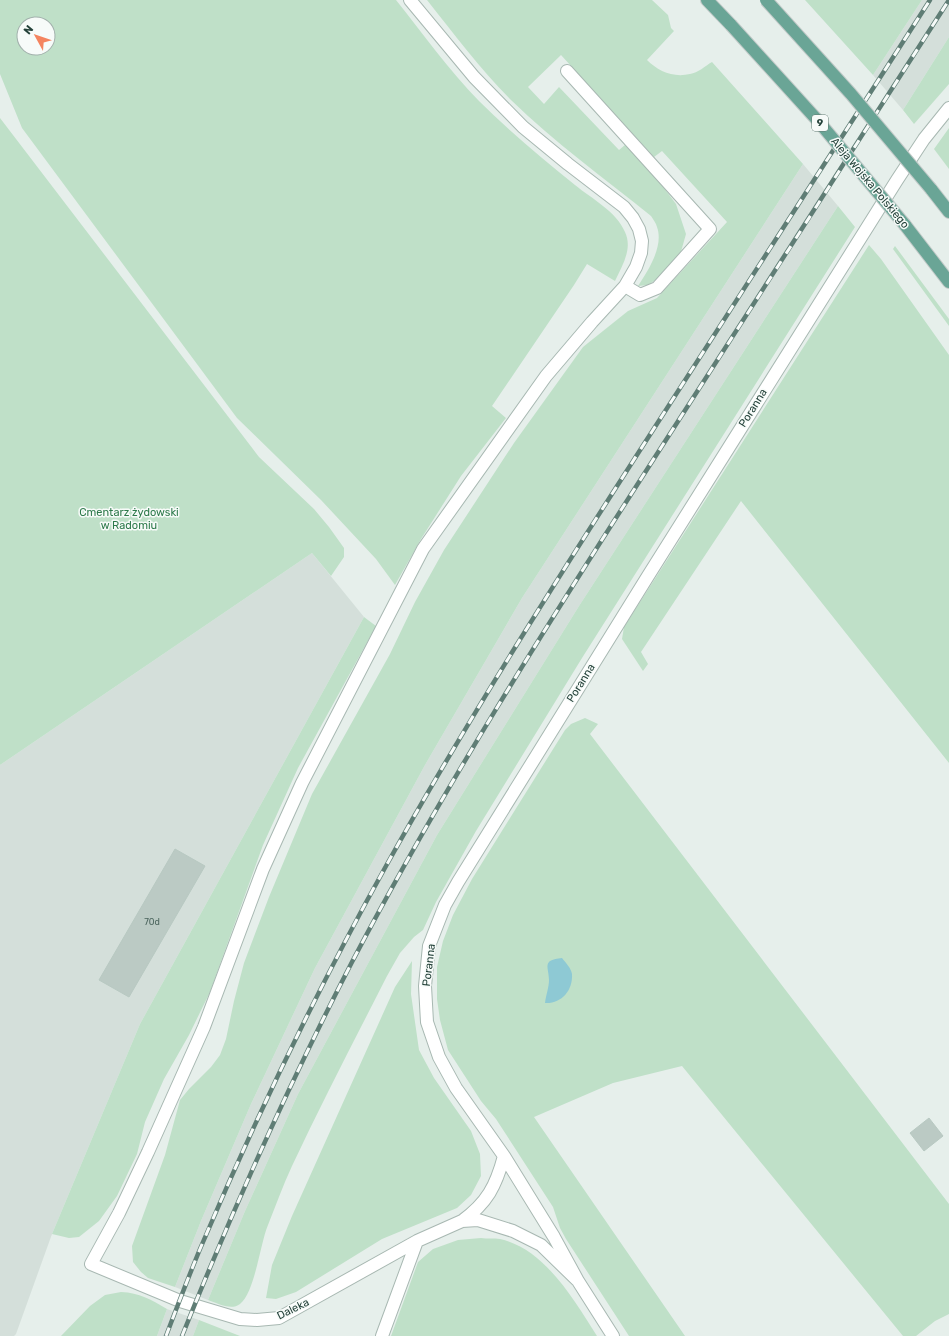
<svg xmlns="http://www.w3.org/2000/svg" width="949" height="1336" viewBox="0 0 949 1336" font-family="Rubik,sans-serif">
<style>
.built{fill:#d4dfda}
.green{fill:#bfe0c8;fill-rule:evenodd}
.water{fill:#8ec9d4}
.building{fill:#bbcac4;stroke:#b8c9c2}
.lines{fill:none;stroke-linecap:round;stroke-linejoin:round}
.minor-casing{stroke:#a8b8b2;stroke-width:14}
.major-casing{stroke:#c2cac8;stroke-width:14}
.minor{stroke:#fff;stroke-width:12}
.major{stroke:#6aa596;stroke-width:12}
.rail-casing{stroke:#5f7d75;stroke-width:4.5}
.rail{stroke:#f7fbf9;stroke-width:3;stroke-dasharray:9;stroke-linecap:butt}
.major-bridge-casing{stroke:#c2cac8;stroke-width:14;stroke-linecap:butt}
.major-bridge{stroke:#6aa596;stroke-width:12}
.labels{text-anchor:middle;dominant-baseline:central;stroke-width:3;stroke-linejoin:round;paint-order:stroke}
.number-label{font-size:9px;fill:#4a645c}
.shield{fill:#f7fbf9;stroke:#637a73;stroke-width:1}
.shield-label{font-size:10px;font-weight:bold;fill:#24423a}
.street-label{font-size:11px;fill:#24423a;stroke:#f7fbf9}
.park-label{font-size:11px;fill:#2d7a4b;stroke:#f7fbf9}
</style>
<rect width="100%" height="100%" fill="#e6efeb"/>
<path class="built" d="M 922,0 L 949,0 L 949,37 L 903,110 L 873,75 Z
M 803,164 L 838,206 L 579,606 L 437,835 L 298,1094 L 245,1211 L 208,1300 L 175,1287 L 201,1221 L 251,1104 L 315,968 L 425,765 L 522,598 Z
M 312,553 L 364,617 L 140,1024 L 52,1234 L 16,1334 L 14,1336 L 0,1336 L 0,765 Z
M 167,1309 L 199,1320 L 193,1336 L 157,1336 Z"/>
<path class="green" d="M 0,0 L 396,0 C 423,34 449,70 479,101 C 509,131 542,158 575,185 C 592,199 616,211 625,232 C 633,249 622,266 615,281 L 587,264 L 574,285 L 492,406 L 506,418 L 461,476 L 421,539 L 395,585 L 376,559 L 321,500 L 237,418 L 22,128 L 0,74 ZM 24,24 L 48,24 L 48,48 L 24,48 Z
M 427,0 L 652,0 L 668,15 L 671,28 L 674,31 L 647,60 C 658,71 673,78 690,74 C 698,73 705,66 712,62 L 803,164 L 522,598 L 425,765 L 315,968 L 251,1104 L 201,1221 L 175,1287 L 148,1278 L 141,1272 L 133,1262 L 132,1246 L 165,1155 L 180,1100 L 189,1089 L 211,1067 L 220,1055 L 226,1039 L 234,1001 L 244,963 L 269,897 L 312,794 L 390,654 L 415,602 L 444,550 L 514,443 L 583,347 L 628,311 L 657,298 L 727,222 L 662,151 L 654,157 L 561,55 L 528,87 L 544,104 L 559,87 L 619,150 L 625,145 L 655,176 L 676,204 L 686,234 L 680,255 L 664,274 L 648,285 L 638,286 C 648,271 664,246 657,227 C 656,223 653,219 651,216 C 604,178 554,142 511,100 C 480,69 454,34 427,0 Z
M 805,0 L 922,0 L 873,75 Z
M 949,37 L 949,84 L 914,124 L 903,110 Z
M 0,118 L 259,457 L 314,509 L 329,527 L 344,548 L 344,557 L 331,576 L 312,553 L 0,765 Z
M 949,128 L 949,169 L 934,149 Z
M 838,206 L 855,227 L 582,658 L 476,831 L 436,902 L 423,930 L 414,937 L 400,953 L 387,976 C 355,1039 322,1102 292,1166 C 283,1185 276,1205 268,1225 C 260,1244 255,1292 240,1304 C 231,1311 217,1303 208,1300 L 245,1211 L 298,1094 L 437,835 L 579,606 Z
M 869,245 L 881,259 L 949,355 L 949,763 L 741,501 L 641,652 L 648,664 L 643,671 L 622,639 L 624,627 Z
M 895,246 L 949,319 L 949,326 L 893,249 Z
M 364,617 L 376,626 L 298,768 L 263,845 L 210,992 L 189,1035 L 164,1079 L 145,1122 L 137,1154 L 117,1196 L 99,1221 L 79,1237 L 69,1238 L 52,1234 L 140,1024 Z
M 585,718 L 598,724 L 590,734 L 949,1204 L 949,1314 L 935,1321 L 916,1336 L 903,1336 L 682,1066 L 613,1083 L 534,1117 L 685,1336 L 629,1336 L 566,1239 L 560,1228 L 553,1207 L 496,1119 L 481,1101 L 448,1050 L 440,1020 L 437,999 L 437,967 L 443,941 L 453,915 L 472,879 L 565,730 L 571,724 Z
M 412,961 L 411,994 L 419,1050 L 434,1078 L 471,1131 L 480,1154 L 481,1176 L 471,1195 L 457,1208 L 382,1239 L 296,1292 L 276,1299 L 266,1298 L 272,1265 L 292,1216 L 395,987 Z
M 481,1238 C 487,1239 494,1238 500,1239 C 545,1249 574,1300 597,1336 L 391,1336 L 418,1262 L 433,1249 L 458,1240 Z
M 121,1292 C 140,1293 150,1299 167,1309 L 157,1336 L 61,1336 L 90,1306 L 105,1295 Z
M 199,1320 L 240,1336 L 193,1336 Z"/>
<path class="water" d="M 562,958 C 566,963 571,968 572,974 C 573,991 561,1004 545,1003 C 546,995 549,987 549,980 C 549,967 541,960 562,958 Z"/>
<path class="building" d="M 175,849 L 205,866 L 129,997 L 99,980 Z
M 929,1118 L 943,1136 L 924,1151 L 910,1133 Z"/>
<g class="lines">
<defs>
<path id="minor" d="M 410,0 L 474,77 L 523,127 L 568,164 L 624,207 L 633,218 L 639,229 L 642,241 L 641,253 L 636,267 L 625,286 L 592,322 L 546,376 L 423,549 L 302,783 L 263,869 L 204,1027 L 148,1152 L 119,1213 L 91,1264 L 180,1301 L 240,1319 L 257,1320 L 279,1318 L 417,1241 L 462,1221 L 478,1220 L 513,1231 L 541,1245 L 578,1281
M 567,71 L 710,229 L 657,288 L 640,295 L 625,286
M 462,1221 C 487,1203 496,1186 504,1156
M 382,1336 L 417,1241
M 613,1336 L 578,1281 L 554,1237 L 504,1156 L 456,1088 L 439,1057 L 427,1022 L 425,986 L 429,946 L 445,905 L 458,882 L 648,576 L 897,180 L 924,139 L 949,108"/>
<path id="major" d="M 707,0 L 731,25
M 931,189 L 949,212
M 905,225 L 949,282"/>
</defs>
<use href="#minor" class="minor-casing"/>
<use href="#major" class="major-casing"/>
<use href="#minor" class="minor"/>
<use href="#major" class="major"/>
<defs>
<path id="rail" d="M 166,1336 C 177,1307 188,1278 200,1249 C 255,1119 317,990 386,866 C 469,717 561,573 653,430 C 745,287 838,143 930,0
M 182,1336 C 233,1209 289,1084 352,962 C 443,788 549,622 655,457 C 753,305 851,153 949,0"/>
</defs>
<use href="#rail" class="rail-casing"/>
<use href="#rail" class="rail"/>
<defs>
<path id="major-bridge" d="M 766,0 L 851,94 L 931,189
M 731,25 L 819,122 L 905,225"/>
</defs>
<use href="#major-bridge" class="major-bridge-casing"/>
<use href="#major-bridge" class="major-bridge"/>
</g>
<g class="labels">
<g class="number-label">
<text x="152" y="922">70d</text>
</g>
<rect class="shield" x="812" y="115" width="16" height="16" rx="3"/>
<g class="shield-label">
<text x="820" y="123">9</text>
</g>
<g class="street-label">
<text transform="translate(870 183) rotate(50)">Aleja Wojska Polskiego</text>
<text transform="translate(753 408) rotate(-58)">Poranna</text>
<text transform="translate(581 683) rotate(-58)">Poranna</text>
<text transform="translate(429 965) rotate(-83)">Poranna</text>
<text transform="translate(293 1309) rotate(-26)">Daleka</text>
</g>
<g class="park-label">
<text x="129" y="512">Cmentarz żydowski<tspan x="129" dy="13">w Radomiu</tspan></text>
</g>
</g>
<g transform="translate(36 36) rotate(310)"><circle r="19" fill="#f7fbf9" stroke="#a3b1ad"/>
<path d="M0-3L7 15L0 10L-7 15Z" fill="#f4845f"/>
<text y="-6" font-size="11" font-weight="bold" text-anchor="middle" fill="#24423a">N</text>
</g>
</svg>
